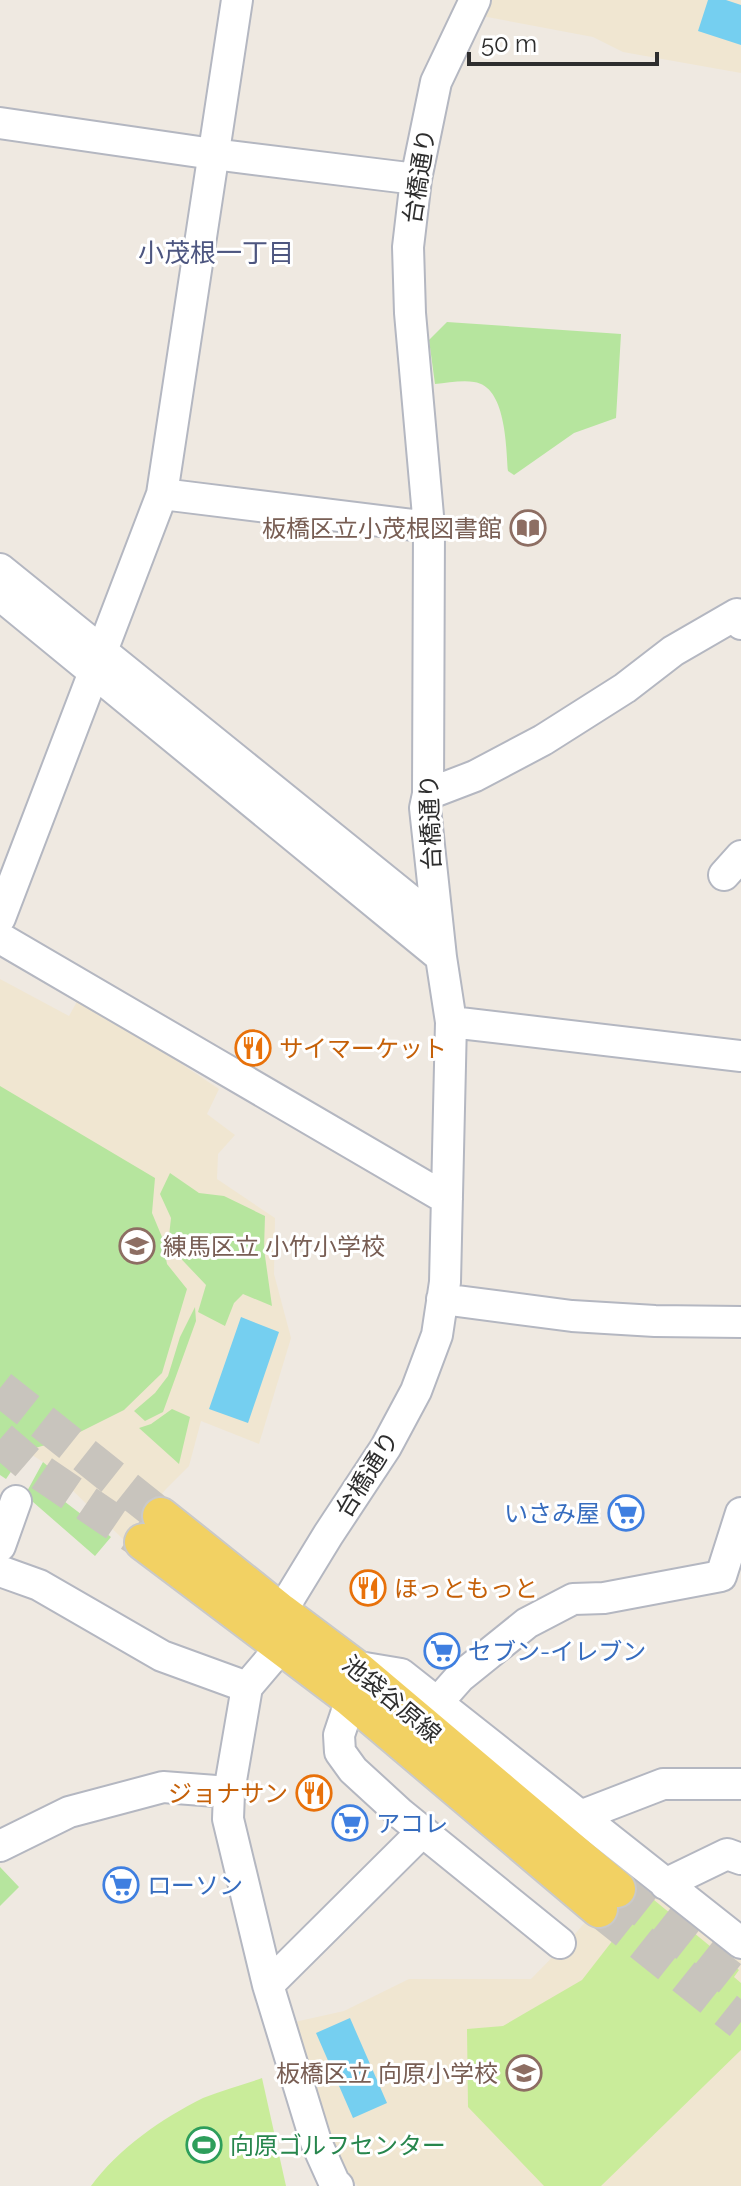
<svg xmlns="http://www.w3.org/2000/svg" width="741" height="2186" viewBox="0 0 741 2186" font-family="Raleway,'Noto Sans JP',sans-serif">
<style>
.education{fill:#f0e6d1}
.green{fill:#b6e59e}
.pitch{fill:#c9ec9a}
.water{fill:#75cff0}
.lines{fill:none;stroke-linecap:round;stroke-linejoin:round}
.major-tunnel{stroke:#c8c4bd;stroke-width:36;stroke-dasharray:36 18;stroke-linecap:butt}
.minor-casing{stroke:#b4b7c1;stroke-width:34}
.major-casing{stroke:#c9c9c9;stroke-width:40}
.minor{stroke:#fff;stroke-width:30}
.major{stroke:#f2d163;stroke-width:36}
.labels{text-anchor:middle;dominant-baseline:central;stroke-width:6;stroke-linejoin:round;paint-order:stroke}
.street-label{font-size:24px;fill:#2e2e2e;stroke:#fff}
.education-label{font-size:24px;fill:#785e54;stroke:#fff;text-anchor:end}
.food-label{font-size:24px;fill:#c56008;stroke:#fff;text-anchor:start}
.shop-label{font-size:24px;fill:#366cbe;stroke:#fff;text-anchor:start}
.leisure-label{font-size:24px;fill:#27864d;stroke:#fff;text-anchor:start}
.neighbourhood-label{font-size:26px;fill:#4d5680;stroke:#fff}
</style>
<rect width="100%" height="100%" fill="#efe9e1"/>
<path class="education" d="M 490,0 L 741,0 L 741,73 L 623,52 L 593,37 L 482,16 Z
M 0,979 L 69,1016 L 80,996 L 219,1089 L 207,1114 L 235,1135 L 218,1154 L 217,1179 L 275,1218 L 274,1274 L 291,1338 L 259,1444 L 201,1421 L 189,1466 L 166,1489 L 124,1540 L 43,1462 L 26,1451 L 23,1458 L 0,1439 Z
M 631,1868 L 741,1956 L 741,2186 L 358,2186 L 347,2176 L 323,2124 L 290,2023 L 344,2011 L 409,1979 L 531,1979 L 575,1934 Z"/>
<path class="green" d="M 447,322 L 621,334 L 616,418 L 574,433 L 514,475 L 508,471 C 506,446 506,386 474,382 C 462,380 447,383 435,384 L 429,340 Z
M 0,1086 L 155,1178 L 152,1213 L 162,1237 L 167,1264 L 187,1289 L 162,1373 L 124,1410 L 66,1439 L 25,1451 L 6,1479 L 0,1475 Z
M 170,1173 L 199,1193 L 224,1196 L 265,1216 L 264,1249 L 272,1306 L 243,1294 L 234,1303 L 225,1326 L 198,1312 L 206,1285 L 168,1245 L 171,1218 L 160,1194 Z
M 195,1307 L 196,1321 L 163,1412 L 145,1421 L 134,1411 L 155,1393 L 168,1376 L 180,1337 Z
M 172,1409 L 190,1417 L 179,1464 L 139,1428 L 151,1424 Z
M 43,1462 L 64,1480 L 56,1495 L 111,1537 L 95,1556 L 25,1495 Z
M 0,1867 L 19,1887 L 0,1906 Z"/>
<path class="pitch" d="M 648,1895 L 739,1970 L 734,1977 L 741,1983 L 741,2050 L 601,2186 L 544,2186 L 468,2107 L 467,2029 L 503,2026 L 582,1980 Z
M 262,2078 L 286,2186 L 91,2186 C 119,2148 161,2119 203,2098 C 222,2090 243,2085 262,2078 Z"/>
<path class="water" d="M 708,0 L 726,0 L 741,5 L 741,45 L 698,31 Z
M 241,1317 L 279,1332 L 248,1423 L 209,1409 Z
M 350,2018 L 387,2103 L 353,2118 L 316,2033 Z"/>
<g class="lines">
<path class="major-tunnel" d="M 0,1388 L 161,1516
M 0,1439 L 30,1465 L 143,1542
M 617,1889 L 741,1987
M 599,1909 L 741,2022"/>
<defs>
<path id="minor" d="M 0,123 L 213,154 L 416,179
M 162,494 L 429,527
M 0,569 L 437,922
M 0,595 L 441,957
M 428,794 L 475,776 L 543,740 L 625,688 L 673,651 L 737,614 L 741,624
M 724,875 L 741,856
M 0,918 L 162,494 L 237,0
M 0,938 L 447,1199
M 451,1022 L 741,1056
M 442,1299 L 572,1316 L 655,1321 L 741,1322
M 0,1546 L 16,1501
M 0,1571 L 39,1585 L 162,1656 L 247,1687
M 281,1612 L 328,1535 L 386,1447 L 416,1391 L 437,1335 L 445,1282 L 451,1022 L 441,957 L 425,808 L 428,794 L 429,527 L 410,313 L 408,247 L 416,179 L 436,82 L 475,0
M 281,1647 L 247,1687 L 229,1792 L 228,1819 L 268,1985 L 316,2142 L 334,2182 L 338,2186
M 353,1666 L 401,1674 L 741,1943
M 351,1699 L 339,1735 L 340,1752 L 353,1770 L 401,1814 L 560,1943
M 437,1703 L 460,1677 L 527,1623 L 573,1599 L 604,1598 L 721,1576 L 741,1513
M 580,1816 L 663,1784 L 741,1784
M 0,1846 L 69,1812 L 163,1787 L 229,1792
M 665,1884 L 727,1854 L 741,1859
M 268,1985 L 422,1832"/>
<path id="major" d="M 161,1516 L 281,1612 L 353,1666 L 617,1889
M 143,1542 L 351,1699 L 599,1909"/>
</defs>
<use href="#minor" class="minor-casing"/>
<use href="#major" class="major-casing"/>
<use href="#minor" class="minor"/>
<use href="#major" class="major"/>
</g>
<defs>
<symbol id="library-ring" viewBox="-11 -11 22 22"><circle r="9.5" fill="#fff" stroke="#8d6e63" stroke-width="1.5"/><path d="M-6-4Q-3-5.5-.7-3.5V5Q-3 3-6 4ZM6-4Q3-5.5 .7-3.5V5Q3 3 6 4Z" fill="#8d6e63"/></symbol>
<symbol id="restaurant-ring" viewBox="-11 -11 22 22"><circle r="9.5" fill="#fff" stroke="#e8710a" stroke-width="1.5"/><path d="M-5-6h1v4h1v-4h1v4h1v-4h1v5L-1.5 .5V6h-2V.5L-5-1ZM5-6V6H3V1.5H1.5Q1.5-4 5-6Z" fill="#e8710a"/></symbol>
<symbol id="school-ring" viewBox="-11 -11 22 22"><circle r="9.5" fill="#fff" stroke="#8d6e63" stroke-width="1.5"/><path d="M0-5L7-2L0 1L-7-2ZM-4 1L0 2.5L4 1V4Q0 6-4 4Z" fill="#8d6e63"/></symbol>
<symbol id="supermarket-ring" viewBox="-11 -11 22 22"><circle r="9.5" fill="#fff" stroke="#3f7fe0" stroke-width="1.5"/><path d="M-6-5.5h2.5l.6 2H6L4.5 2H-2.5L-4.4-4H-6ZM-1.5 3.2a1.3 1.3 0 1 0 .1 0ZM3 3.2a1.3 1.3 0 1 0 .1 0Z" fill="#3f7fe0"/></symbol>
<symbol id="stadium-ring" viewBox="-11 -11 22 22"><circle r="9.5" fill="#fff" stroke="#2e9e5b" stroke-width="1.5"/><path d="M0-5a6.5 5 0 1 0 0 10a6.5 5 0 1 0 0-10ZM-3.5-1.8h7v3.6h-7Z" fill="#2e9e5b"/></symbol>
</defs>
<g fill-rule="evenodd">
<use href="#library-ring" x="508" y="508" width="40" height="40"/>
<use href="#restaurant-ring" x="233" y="1028" width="40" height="40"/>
<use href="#school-ring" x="117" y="1226" width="40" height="40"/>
<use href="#supermarket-ring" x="606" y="1493" width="40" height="40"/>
<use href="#restaurant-ring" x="348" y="1568" width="40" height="40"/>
<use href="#supermarket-ring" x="422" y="1631" width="40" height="40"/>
<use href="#restaurant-ring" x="294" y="1773" width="40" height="40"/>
<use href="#supermarket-ring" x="330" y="1803" width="40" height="40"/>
<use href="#supermarket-ring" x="101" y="1865" width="40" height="40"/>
<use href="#school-ring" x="504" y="2053" width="40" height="40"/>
<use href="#stadium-ring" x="184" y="2125" width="40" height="40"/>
</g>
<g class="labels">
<g class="street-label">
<text transform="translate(419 176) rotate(-81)">台橋通り</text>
<text transform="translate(430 822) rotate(-92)">台橋通り</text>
<text transform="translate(367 1474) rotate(-58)">台橋通り</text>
<text transform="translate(392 1699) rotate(40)">池袋谷原線</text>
</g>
<g class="education-label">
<text x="502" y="528">板橋区立小茂根図書館</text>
<text x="163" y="1246" text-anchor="start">練馬区立 小竹小学校</text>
<text x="498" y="2073">板橋区立 向原小学校</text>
</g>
<g class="food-label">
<text x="279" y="1048">サイマーケット</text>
<text x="394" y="1588">ほっともっと</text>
<text x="288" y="1793" text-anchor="end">ジョナサン</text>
</g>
<g class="shop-label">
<text x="600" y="1513" text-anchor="end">いさみ屋</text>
<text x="468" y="1651">セブン-イレブン</text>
<text x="376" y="1823">アコレ</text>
<text x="147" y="1885">ローソン</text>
</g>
<g class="leisure-label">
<text x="230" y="2145">向原ゴルフセンター</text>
</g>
<g class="neighbourhood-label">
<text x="216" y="253">小茂根一丁目</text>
</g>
</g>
<path d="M469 52v12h188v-12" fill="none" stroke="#2e2e2e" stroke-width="4"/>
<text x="481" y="52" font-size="24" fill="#2e2e2e" stroke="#ffffff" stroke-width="6" paint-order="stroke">50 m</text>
</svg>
